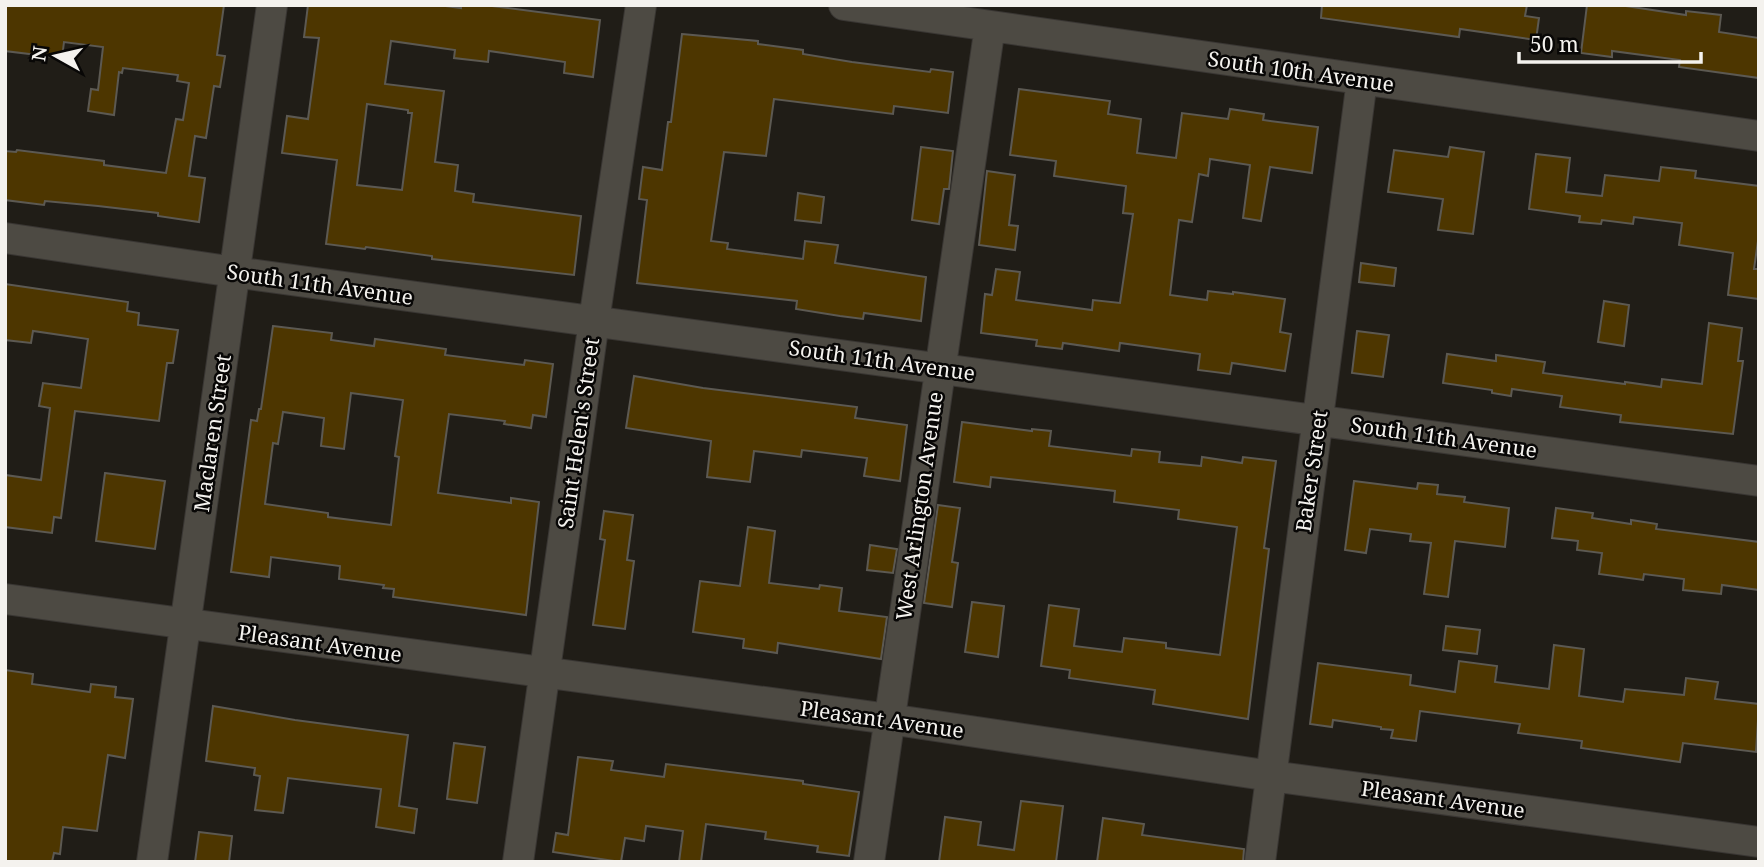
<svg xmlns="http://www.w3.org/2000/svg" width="1764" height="867" viewBox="0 0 1764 867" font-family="'Noto Serif',serif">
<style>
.building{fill:#4d3600;stroke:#5c5952;stroke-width:2;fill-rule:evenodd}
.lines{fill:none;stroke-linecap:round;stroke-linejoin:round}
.minor-casing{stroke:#393633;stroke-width:32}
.minor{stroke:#4d4a43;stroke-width:30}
.labels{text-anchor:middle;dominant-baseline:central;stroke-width:5;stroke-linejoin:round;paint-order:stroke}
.street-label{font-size:21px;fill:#f4f2ee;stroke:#080706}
</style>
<rect width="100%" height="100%" fill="#201d17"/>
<path class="building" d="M 5,5 L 224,5 L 217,55 L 225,56 L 220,87 L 214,86 L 206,138 L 195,136 L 189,176 L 205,178 L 199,222 L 158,216 L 158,213 L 98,206 L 45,201 L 44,205 L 5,200 L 5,151 L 16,152 L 17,150 L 104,161 L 104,165 L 166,173 L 176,119 L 183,120 L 189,83 L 177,81 L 178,75 L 123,68 L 122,73 L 119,72 L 114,115 L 88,111 L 91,89 L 98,90 L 103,47 L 64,42 L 62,58 L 5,51 Z
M 308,5 L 438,5 L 461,8 L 461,5 L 484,5 L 600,20 L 593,77 L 564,73 L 565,62 L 489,51 L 488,62 L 454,58 L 455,50 L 391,41 L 385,84 L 444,91 L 435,162 L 458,165 L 455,191 L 474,194 L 473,202 L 581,216 L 574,275 L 432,259 L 432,256 L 366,247 L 365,249 L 326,244 L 337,160 L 282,153 L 287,116 L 308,119 L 319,38 L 304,37 ZM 367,104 L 408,110 L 408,113 L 412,113 L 402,190 L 357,185 Z
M 1322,5 L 1527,5 L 1525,16 L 1539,18 L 1536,40 L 1460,29 L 1459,37 L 1321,18 Z
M 1587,5 L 1619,5 L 1686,15 L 1686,11 L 1721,15 L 1719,32 L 1759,38 L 1759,78 L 1679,67 L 1680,60 L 1612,51 L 1612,57 L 1581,53 Z
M 682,34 L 758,41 L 758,44 L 803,50 L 803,54 L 852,62 L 930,72 L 931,69 L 953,72 L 948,113 L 894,106 L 893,114 L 774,99 L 766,156 L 724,152 L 711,241 L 728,243 L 727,249 L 803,259 L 805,241 L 838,245 L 835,263 L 926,277 L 921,321 L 864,313 L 863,319 L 840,316 L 796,309 L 797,301 L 637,283 L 647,200 L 639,199 L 643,167 L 662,170 L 668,122 L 671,122 Z
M 1019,89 L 1110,101 L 1108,114 L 1141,119 L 1137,153 L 1176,158 L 1182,113 L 1228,119 L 1230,109 L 1264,114 L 1263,120 L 1318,127 L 1312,173 L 1270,167 L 1261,221 L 1243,218 L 1250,165 L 1210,159 L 1208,176 L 1199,174 L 1192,222 L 1179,220 L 1170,295 L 1207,300 L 1208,291 L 1233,294 L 1233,292 L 1285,299 L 1280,332 L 1291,334 L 1285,371 L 1232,363 L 1230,374 L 1198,370 L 1200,354 L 1120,343 L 1119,351 L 1063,343 L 1062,349 L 1036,346 L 1037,340 L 981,333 L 985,294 L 992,295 L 996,269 L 1020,272 L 1016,300 L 1092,310 L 1093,300 L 1120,303 L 1133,214 L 1123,213 L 1126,186 L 1054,176 L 1056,161 L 1010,155 Z
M 921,147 L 953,151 L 949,189 L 944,189 L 939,224 L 912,220 Z
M 1450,147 L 1484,152 L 1473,234 L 1438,230 L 1443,199 L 1388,192 L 1394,150 L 1448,157 Z
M 1536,154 L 1570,158 L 1566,192 L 1602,196 L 1605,175 L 1659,181 L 1661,167 L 1696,171 L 1695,178 L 1759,186 L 1759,234 L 1754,269 L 1759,269 L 1759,299 L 1728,295 L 1733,253 L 1679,245 L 1682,223 L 1634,217 L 1633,224 L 1602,220 L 1601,224 L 1579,222 L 1580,216 L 1529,209 Z
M 987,171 L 1015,175 L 1009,225 L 1018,226 L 1015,250 L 979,245 Z
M 798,193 L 824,197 L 821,223 L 795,220 Z
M 1361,263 L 1396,268 L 1394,286 L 1359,282 Z
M 5,284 L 128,302 L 127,311 L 139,313 L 138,325 L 178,330 L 173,363 L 167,363 L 159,421 L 75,411 L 61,518 L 54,517 L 52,533 L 5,527 L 5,475 L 41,480 L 50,408 L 39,406 L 43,383 L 81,388 L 88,339 L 33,331 L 31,343 L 5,340 Z
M 1604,301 L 1629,305 L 1624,346 L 1598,342 Z
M 1709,323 L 1742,328 L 1738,361 L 1743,361 L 1733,434 L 1620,422 L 1621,415 L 1560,407 L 1562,396 L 1512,389 L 1511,396 L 1492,393 L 1492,390 L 1443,383 L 1447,354 L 1496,361 L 1496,355 L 1545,362 L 1543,373 L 1625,384 L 1625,382 L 1661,387 L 1662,379 L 1702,384 Z
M 273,326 L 332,333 L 331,340 L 374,346 L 375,339 L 446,349 L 445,355 L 524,365 L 525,360 L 553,364 L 546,417 L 533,415 L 531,428 L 504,424 L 505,421 L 449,414 L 438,493 L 511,503 L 511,498 L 539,502 L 526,615 L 393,597 L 394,589 L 383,588 L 384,585 L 339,579 L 340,566 L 271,557 L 269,577 L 231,572 L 251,420 L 257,421 L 259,409 L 261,409 ZM 351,393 L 403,400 L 395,456 L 399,457 L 391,525 L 328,517 L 328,513 L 265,504 L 273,443 L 278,444 L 283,412 L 324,418 L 321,446 L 344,449 Z
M 1357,331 L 1389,335 L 1383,377 L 1352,373 Z
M 634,376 L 703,388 L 857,407 L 855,418 L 907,425 L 900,481 L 864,476 L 867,458 L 802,450 L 801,457 L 754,451 L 750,482 L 707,477 L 711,441 L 626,428 Z
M 962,422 L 1032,431 L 1032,429 L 1051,431 L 1049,446 L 1131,456 L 1132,449 L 1160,452 L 1159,462 L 1201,466 L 1202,457 L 1242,463 L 1243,457 L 1276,461 L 1264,548 L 1269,549 L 1248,719 L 1153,704 L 1155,690 L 1069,678 L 1070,670 L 1041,666 L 1049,605 L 1079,609 L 1074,646 L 1122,652 L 1124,638 L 1166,643 L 1166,648 L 1220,655 L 1237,527 L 1178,519 L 1179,510 L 1114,502 L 1115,491 L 991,477 L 990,487 L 954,482 Z
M 105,473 L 165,481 L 155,549 L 96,541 Z
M 1354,481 L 1417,489 L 1418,483 L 1438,485 L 1437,494 L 1465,497 L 1464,502 L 1509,508 L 1505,547 L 1455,541 L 1448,597 L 1424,594 L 1431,543 L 1410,541 L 1411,534 L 1370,529 L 1366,553 L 1345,550 Z
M 938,505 L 960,508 L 952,562 L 958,563 L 952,607 L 924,603 Z
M 1556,508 L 1593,513 L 1592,518 L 1631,524 L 1631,520 L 1657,524 L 1656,529 L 1759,542 L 1759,590 L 1722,585 L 1721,594 L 1683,590 L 1684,579 L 1644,574 L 1643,580 L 1599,574 L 1602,553 L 1577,550 L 1578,541 L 1552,538 Z
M 604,511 L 633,515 L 627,560 L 634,561 L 625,629 L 593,625 L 605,540 L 600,539 Z
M 748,527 L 775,531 L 769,583 L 819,589 L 820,585 L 842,588 L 839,611 L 887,617 L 881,659 L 778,643 L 777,653 L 743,648 L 744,639 L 693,632 L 700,581 L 740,586 Z
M 870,545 L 897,549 L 893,573 L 867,570 Z
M 972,602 L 1004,606 L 998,657 L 965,652 Z
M 1446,626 L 1480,630 L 1477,654 L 1443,650 Z
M 1554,645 L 1584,649 L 1579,696 L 1623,702 L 1625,689 L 1684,695 L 1686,678 L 1718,682 L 1715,699 L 1759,704 L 1756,752 L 1683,743 L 1680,762 L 1581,748 L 1582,741 L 1518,733 L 1520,724 L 1420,711 L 1416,741 L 1391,738 L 1393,730 L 1381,729 L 1381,727 L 1333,720 L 1332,727 L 1310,724 L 1318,663 L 1411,675 L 1410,685 L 1455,692 L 1459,661 L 1497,666 L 1495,682 L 1549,689 Z
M 5,670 L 33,674 L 32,684 L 90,692 L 91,684 L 116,687 L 115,697 L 133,699 L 125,758 L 108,755 L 97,831 L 63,827 L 60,854 L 54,853 L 52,862 L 5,862 Z
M 213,706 L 295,720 L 408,735 L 399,806 L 417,809 L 414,833 L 376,827 L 381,789 L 288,778 L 283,813 L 255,810 L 260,776 L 254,775 L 255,768 L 206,761 Z
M 454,743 L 485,747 L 477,803 L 447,799 Z
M 578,757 L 613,761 L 611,770 L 664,777 L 666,764 L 803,781 L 803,784 L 859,792 L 849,856 L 817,852 L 818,846 L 765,839 L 766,832 L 706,824 L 701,862 L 679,862 L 683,831 L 646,826 L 644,841 L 625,838 L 621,862 L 553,852 L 556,833 L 568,835 Z
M 1021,801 L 1063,806 L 1056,862 L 939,862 L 945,817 L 981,822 L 978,845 L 1014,850 Z
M 1103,818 L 1144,824 L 1142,835 L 1244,849 L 1243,862 L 1097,862 Z
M 199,832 L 232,836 L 229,862 L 195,862 Z"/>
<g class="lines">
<defs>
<path id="minor" d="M 844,5 L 1759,136
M 5,238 L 234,272 L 1759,481
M 5,599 L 889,719 L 1271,776 L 1759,842
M 152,862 L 272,5
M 518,862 L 594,321 L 641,5
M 869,862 L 990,26
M 1260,862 L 1362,80"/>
</defs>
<use href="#minor" class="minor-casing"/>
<use href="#minor" class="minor"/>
</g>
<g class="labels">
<g class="street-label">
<text transform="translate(1301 71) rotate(8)">South 10th Avenue</text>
<text transform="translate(320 284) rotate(8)">South 11th Avenue</text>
<text transform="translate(882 360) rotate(8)">South 11th Avenue</text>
<text transform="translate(212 433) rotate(-82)">Maclaren Street</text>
<text transform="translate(578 433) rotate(-82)">Saint Helen's Street</text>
<text transform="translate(1444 437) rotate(8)">South 11th Avenue</text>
<text transform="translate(1311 471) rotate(-82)">Baker Street</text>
<text transform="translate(919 506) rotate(-82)">West Arlington Avenue</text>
<text transform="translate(320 643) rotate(8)">Pleasant Avenue</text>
<text transform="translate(882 719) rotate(8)">Pleasant Avenue</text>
<text transform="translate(1443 799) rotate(8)">Pleasant Avenue</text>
</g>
</g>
<rect width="1764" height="867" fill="none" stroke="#f4f2ee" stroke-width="14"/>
<g transform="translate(56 56) rotate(278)" stroke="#080706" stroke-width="5" paint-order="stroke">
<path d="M0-5L12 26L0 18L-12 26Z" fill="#f4f2ee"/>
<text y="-10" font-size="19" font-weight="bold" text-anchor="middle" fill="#f4f2ee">N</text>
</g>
<path d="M1519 52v10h182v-10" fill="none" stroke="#f4f2ee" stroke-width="3.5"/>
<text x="1530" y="52" font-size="21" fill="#f4f2ee" stroke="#080706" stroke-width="5" paint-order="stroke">50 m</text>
</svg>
